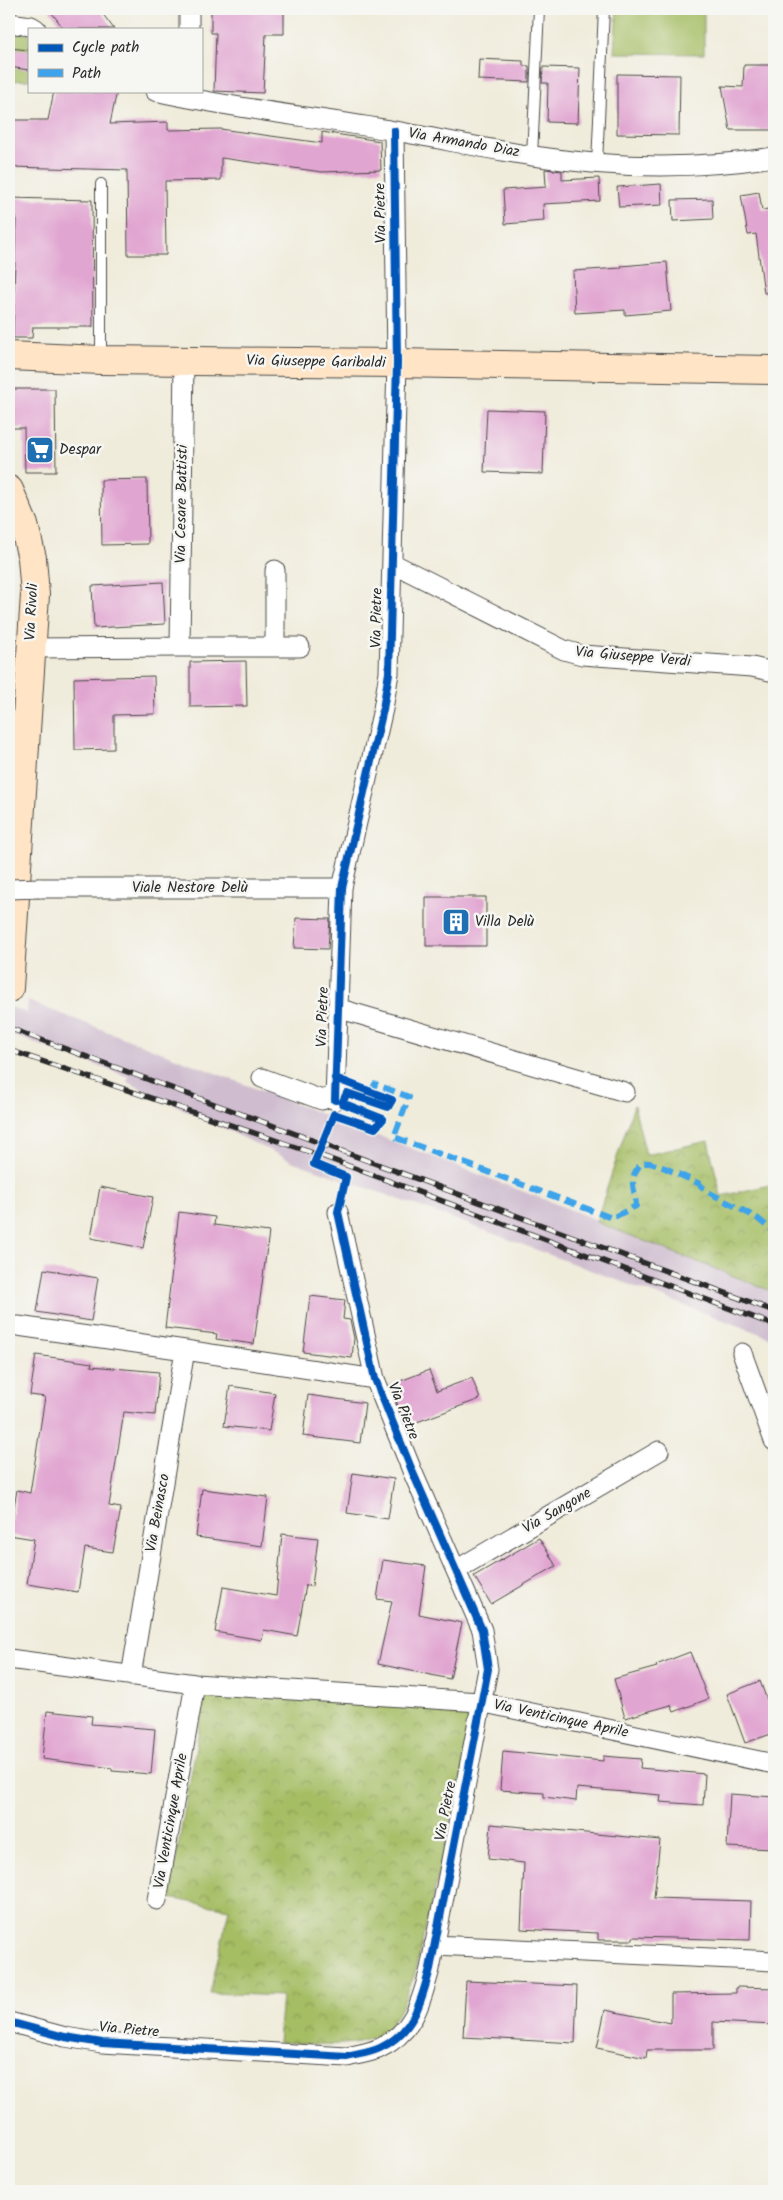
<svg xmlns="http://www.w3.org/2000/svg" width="783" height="2200" viewBox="0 0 783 2200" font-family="Kalam,sans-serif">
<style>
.industrial{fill:#cfbdcf}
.grass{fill:#a5bd63;stroke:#687447}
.park{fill:url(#park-crowns);stroke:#687447}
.building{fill:#e1a5d1}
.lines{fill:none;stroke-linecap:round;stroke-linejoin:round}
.lane-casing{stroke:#494845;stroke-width:12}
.street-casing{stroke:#494845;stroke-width:21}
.secondary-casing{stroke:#494845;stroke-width:30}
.lane{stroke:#fff;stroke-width:10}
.street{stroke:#fff;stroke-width:19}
.secondary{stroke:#ffe4c6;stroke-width:28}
.rail-casing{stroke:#2b2b2b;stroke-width:5.5}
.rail{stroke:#f6f6f2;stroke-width:4;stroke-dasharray:11;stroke-linecap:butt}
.street-bridge-casing{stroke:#494845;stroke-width:21;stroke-linecap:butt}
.street-bridge{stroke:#fff;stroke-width:19}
.quiet{stroke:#3ea3eb;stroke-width:6;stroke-dasharray:12 6;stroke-linecap:butt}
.cycleway-casing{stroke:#f6f6f2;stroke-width:11}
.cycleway{stroke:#0057b8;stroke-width:8}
.labels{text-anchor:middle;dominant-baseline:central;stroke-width:5;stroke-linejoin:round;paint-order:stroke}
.street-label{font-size:15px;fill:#2b2b2b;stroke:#f6f6f2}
.poi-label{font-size:15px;fill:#2b2b2b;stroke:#f6f6f2;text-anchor:start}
</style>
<defs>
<pattern id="park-crowns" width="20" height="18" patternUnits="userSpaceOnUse" patternTransform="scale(1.25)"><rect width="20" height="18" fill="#a5bd63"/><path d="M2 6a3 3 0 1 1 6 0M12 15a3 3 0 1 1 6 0" fill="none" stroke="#879a52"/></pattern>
</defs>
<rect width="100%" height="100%" fill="#f6f6f2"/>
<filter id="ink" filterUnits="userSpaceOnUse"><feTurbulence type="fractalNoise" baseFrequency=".02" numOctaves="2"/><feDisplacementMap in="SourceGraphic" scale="10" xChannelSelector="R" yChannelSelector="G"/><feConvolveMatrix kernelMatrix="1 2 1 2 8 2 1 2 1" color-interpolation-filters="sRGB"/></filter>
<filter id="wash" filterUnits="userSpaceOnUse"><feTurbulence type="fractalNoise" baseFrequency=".0096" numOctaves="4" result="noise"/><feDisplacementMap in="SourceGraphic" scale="20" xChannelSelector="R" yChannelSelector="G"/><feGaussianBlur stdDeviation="1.12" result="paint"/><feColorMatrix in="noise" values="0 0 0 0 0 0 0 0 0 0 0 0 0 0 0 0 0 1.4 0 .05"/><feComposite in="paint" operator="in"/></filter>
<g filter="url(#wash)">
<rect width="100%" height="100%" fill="#f0ecdb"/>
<path class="industrial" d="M 28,1001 L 683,1253 L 774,1291 L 774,1339 L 454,1219 L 294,1162 L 127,1082 L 129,1077 L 9,1034 L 9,1006 L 27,1013 Z"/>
<path class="grass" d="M 617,9 L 704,9 L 704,54 L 614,53 Z
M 9,30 L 29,34 L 29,80 L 9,81 Z"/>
<path class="park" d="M 634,1105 L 646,1155 L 708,1141 L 721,1196 L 774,1184 L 774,1292 L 596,1222 Z
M 207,1685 L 480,1702 L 414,1976 C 407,1993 401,2011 390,2025 C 367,2053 310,2043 278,2042 L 282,1996 L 210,1993 L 229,1909 L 169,1898 Z"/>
<g id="blocks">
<path class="building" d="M 49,9 L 99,9 L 114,29 L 64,29 Z
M 211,9 L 284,9 L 284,34 L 266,34 L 263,93 L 214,91 L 216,33 L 211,33 Z
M 9,48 L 29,50 L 29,70 L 9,67 Z
M 479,59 L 523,61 L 523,66 L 529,66 L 529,82 L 478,80 Z
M 744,65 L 774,65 L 774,130 L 730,130 L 722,86 L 743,87 Z
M 543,67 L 580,68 L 578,123 L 547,122 L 548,83 L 542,83 Z
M 617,74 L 680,75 L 679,135 L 617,134 Z
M 54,91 L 117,91 L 110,124 L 168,122 L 168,130 L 220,129 L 322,143 L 322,132 L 380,141 L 381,170 L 322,172 L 221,158 L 221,180 L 165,181 L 166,255 L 128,255 L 127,170 L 9,167 L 9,120 L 48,120 Z
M 545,169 L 562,171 L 562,180 L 599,178 L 600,201 L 543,204 L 544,221 L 505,224 L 503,190 L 546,187 Z
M 661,184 L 662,205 L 619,207 L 617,187 Z
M 759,192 L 762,210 L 774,208 L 774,292 L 764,293 L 756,234 L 748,235 L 741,195 Z
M 9,198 L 92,200 L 93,327 L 33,327 L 32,338 L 13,338 L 16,217 L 9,216 Z
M 712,199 L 713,219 L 673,221 L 672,200 Z
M 667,262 L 671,311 L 625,315 L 625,310 L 575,313 L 573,271 L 621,268 L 621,266 Z
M 9,389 L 55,389 L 56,472 L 25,472 L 24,428 L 9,428 Z
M 487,409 L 545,411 L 543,474 L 484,472 Z
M 147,479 L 148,544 L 102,545 L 101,480 Z
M 163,582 L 165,624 L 94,628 L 92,586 Z
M 246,661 L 247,706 L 190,707 L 190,662 Z
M 154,676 L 155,714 L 114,715 L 114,749 L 75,750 L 74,678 Z
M 426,897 L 486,897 L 486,946 L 426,946 Z
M 296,918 L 330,919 L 328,949 L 294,948 Z
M 100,1187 L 153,1197 L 143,1248 L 91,1238 Z
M 179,1212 L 215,1217 L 214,1225 L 269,1232 L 254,1344 L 216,1339 L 217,1334 L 165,1328 Z
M 44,1269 L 98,1278 L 91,1321 L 37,1312 Z
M 310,1296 L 345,1300 L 343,1319 L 350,1320 L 354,1338 L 352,1358 L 303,1352 Z
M 36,1355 L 92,1363 L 91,1366 L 159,1372 L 155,1415 L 124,1412 L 109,1506 L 121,1508 L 113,1552 L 85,1548 L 78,1592 L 27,1584 L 34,1539 L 9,1535 L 17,1490 L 30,1493 L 45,1397 L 30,1395 Z
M 429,1370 L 437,1391 L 472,1378 L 480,1399 L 406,1426 L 390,1385 Z
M 230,1386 L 275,1393 L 269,1431 L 224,1426 Z
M 308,1395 L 365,1403 L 360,1443 L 303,1436 Z
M 353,1473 L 394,1479 L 388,1519 L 347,1513 Z
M 202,1489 L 268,1497 L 262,1546 L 196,1537 Z
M 282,1534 L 318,1538 L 312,1586 L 306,1585 L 297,1636 L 264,1630 L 262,1640 L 215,1632 L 223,1587 L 276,1596 Z
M 539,1538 L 556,1566 L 491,1604 L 474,1576 Z
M 383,1560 L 426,1566 L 419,1614 L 462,1623 L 450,1679 L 378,1664 L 392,1601 L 377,1599 Z
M 690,1652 L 708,1699 L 674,1712 L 671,1705 L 625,1718 L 614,1679 L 657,1667 L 656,1665 Z
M 760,1681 L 774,1719 L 774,1733 L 745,1743 L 727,1694 Z
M 47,1711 L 92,1716 L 91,1724 L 155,1729 L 151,1774 L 112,1771 L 112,1768 L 42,1759 Z
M 503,1751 L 603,1761 L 603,1756 L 641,1759 L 640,1768 L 705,1774 L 703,1805 L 660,1802 L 661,1795 L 577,1788 L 576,1801 L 544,1797 L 544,1793 L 500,1790 Z
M 730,1794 L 774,1797 L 774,1849 L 727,1847 Z
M 491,1824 L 660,1840 L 654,1898 L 751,1901 L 750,1940 L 633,1937 L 633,1940 L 598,1940 L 598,1933 L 521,1929 L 524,1863 L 488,1859 Z
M 466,1981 L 577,1986 L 575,2043 L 463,2037 Z
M 736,1987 L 774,1988 L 774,2025 L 713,2022 L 713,2050 L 647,2050 L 646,2058 L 597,2048 L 605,2010 L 671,2023 L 671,1994 L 736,1993 Z"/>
</g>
</g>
<g filter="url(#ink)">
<use href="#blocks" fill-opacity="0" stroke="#494845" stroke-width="1"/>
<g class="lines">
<defs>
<path id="lane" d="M 532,156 L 539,9
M 597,164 L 604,9
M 101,184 L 101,358"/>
<path id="street" d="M 189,9 L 189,29
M 9,23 L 31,26 L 36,29
M 155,91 C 234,109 315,117 395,131 C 441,139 486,149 533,156 C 613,168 694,170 774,157
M 392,563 L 564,650 L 582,655 L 752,667 L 774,672
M 275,570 L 275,647
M 180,647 L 300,647
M 30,648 L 180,647 L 184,360
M 39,888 L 342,888
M 337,1008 L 625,1092
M 262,1078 L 322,1100 L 335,1095
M 335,1100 L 342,888 L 383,709 L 389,673 L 397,363 L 394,131
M 18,1326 L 185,1350
M 742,1353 L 774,1441
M 456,1570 L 659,1451
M 9,1659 L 195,1684 L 480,1702 L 774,1764
M 131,1676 L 185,1350 L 375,1379
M 157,1900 L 195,1684
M 434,1945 L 774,1961
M 9,2022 L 65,2037 L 102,2043 L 347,2057 C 358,2054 370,2053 380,2048 C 414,2032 421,2002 430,1969 L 488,1669 L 482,1630 L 413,1473 L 375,1379 L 338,1212"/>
<path id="secondary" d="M 9,356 L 101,360 L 397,363 L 774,370
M 9,490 L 24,525 L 32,558 L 35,595 L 9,988"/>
</defs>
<use href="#lane" class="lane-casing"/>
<use href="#street" class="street-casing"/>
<use href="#secondary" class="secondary-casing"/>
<use href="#lane" class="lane"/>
<use href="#street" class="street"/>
<use href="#secondary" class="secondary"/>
<defs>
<path id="rail" d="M 9,1028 L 774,1311
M 9,1050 L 322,1156 L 774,1325"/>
</defs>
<use href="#rail" class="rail-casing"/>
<use href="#rail" class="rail"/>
<defs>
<path id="street-bridge" d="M 9,889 L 39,888"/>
</defs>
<use href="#street-bridge" class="street-bridge-casing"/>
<use href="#street-bridge" class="street-bridge"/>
<path class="quiet" d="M 371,1092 L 375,1084 L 409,1097 L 394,1137 L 612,1218 L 636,1206 C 635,1186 627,1181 641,1163 L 650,1163 L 665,1168 L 698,1183 L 708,1192 L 757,1218 L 774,1232"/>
<defs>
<path id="cycleway" d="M 335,1100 L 342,888 L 383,709 L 389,673 L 397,363 L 394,131
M 9,2022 L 65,2037 L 102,2043 L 347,2057 C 358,2054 370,2053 380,2048 C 414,2032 421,2002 430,1969 L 488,1669 L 482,1630 L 413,1473 L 375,1379 L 338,1212 L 346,1177 L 314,1164 L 334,1114 L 375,1128 L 383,1119 L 342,1103 L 347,1093 L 388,1107 L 392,1100 L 335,1078"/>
</defs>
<use href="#cycleway" class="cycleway-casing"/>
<use href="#cycleway" class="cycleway"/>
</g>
</g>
<defs>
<symbol id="supermarket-square" viewBox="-11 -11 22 22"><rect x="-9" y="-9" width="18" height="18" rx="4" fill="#1f6fb2" stroke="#f6f6f2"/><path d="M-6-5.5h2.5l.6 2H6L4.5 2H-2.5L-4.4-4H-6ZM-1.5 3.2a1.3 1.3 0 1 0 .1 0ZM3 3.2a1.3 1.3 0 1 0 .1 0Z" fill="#fff"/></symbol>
<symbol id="building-square" viewBox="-11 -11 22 22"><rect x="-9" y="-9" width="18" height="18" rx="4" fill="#1f6fb2" stroke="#f6f6f2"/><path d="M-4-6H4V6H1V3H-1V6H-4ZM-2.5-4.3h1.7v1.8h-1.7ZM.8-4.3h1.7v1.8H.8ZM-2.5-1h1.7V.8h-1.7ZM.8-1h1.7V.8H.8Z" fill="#fff"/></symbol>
</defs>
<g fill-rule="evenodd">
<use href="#supermarket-square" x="24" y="434" width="32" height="32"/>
<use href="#building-square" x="440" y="906" width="32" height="32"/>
</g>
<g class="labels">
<g class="street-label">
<text transform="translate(464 143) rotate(10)">Via Armando Diaz</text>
<text transform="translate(381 213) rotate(-91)">Via Pietre</text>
<text transform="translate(316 362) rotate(1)">Via Giuseppe Garibaldi</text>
<text transform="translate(182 504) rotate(-89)">Via Cesare Battisti</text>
<text transform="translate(32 612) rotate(-87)">Via Rivoli</text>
<text transform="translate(377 618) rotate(-89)">Via Pietre</text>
<text transform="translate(633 657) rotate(5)">Via Giuseppe Verdi</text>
<text x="190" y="888">Viale Nestore Delù</text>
<text transform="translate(323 1017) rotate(-88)">Via Pietre</text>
<text transform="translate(403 1411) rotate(68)">Via Pietre</text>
<text transform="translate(557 1511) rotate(-30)">Via Sangone</text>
<text transform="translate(158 1513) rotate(-80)">Via Beinasco</text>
<text transform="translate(561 1719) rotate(12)">Via Venticinque Aprile</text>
<text transform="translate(446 1811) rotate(-79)">Via Pietre</text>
<text transform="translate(171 1821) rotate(-80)">Via Venticinque Aprile</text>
<text transform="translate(129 2030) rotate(5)">Via Pietre</text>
</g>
<g class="poi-label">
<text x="59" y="450">Despar</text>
<text x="475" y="922">Villa Delù</text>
</g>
</g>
<rect width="783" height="2200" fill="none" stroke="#f6f6f2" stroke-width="30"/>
<rect x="28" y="28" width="175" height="65" fill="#f6f6f2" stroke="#a5a5a2"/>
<rect x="38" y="44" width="25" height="8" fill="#0057b8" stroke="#a5a5a2"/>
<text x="72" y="52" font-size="15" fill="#2b2b2b">Cycle path</text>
<rect x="38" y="69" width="25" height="8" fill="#3ea3eb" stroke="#a5a5a2"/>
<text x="72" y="78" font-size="15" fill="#2b2b2b">Path</text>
</svg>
